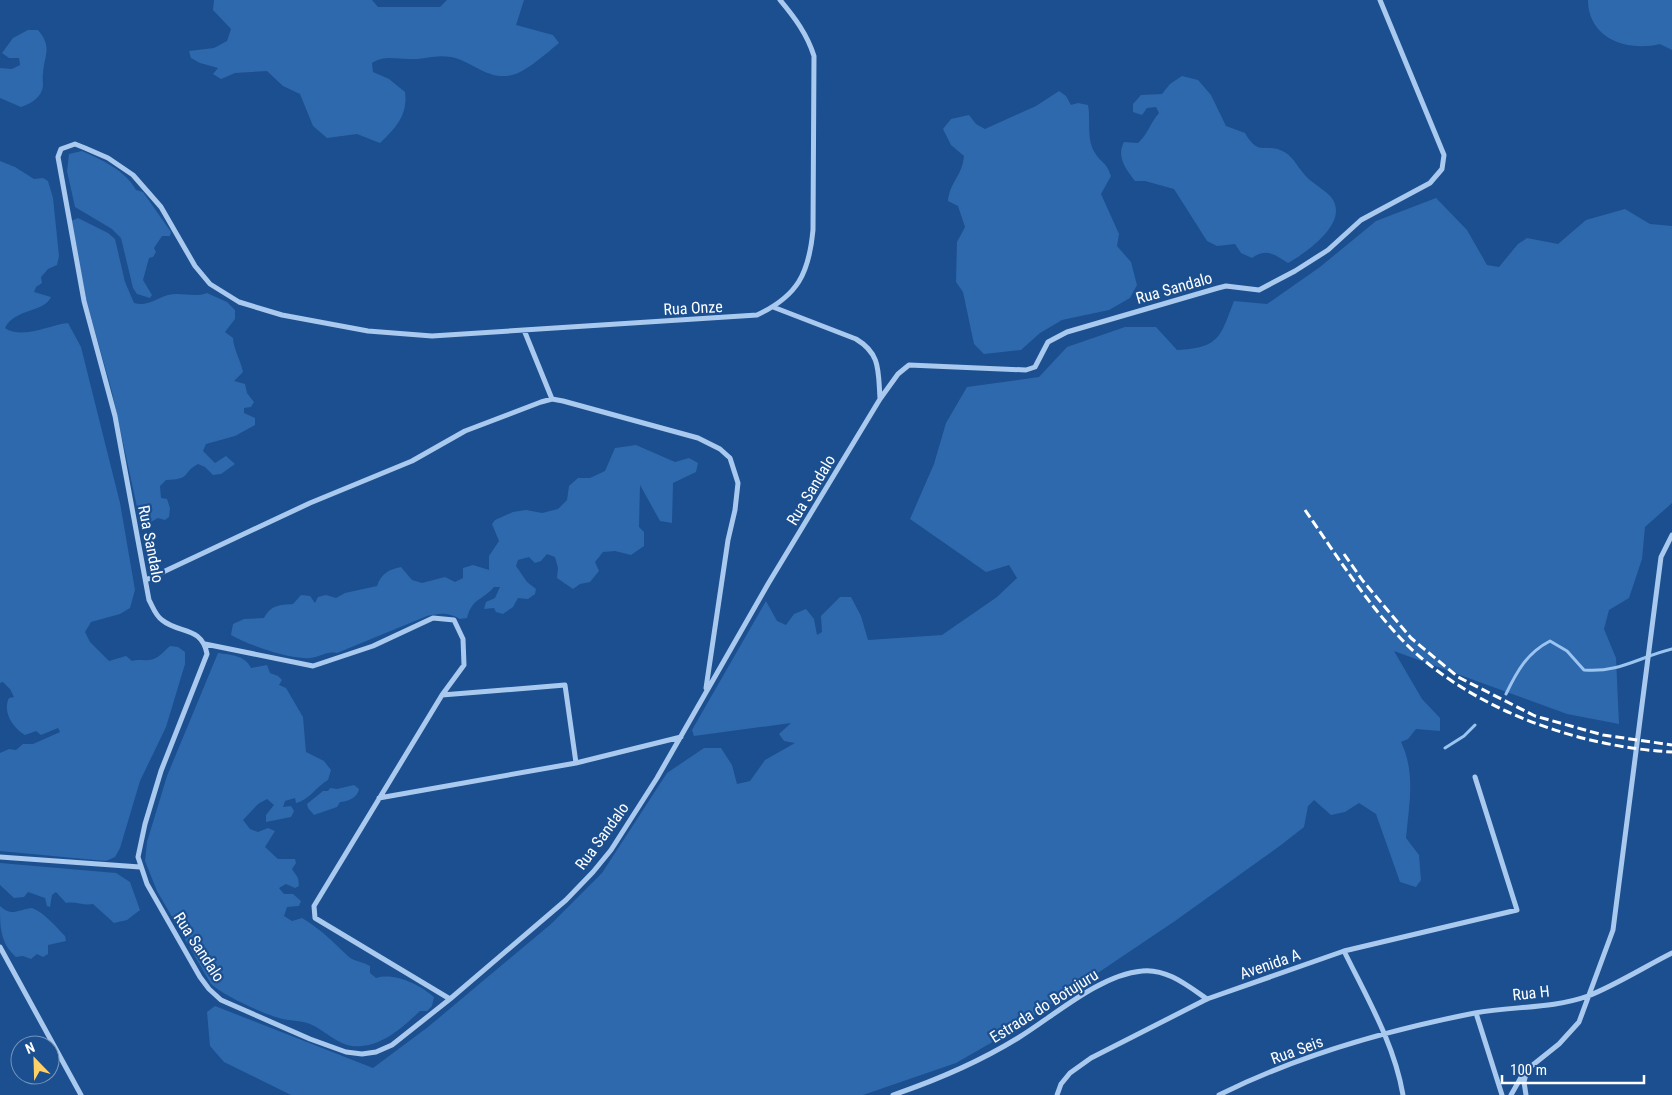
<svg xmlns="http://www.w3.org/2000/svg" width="1672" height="1095" viewBox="0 0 1672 1095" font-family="'Roboto Condensed',sans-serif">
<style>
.green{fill:#2e69ad}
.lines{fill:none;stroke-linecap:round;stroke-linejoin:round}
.stream{stroke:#9cc4f0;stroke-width:3}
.street{stroke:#a9c9ee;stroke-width:5}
.rail{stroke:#fff;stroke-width:3;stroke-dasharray:9 4;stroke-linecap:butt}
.labels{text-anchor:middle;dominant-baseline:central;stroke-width:4.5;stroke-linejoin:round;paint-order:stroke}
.street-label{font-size:16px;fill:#fff;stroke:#1b4f8f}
</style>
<rect width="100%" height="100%" fill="#1b4f8f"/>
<path class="green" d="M 214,0 L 372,0 L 378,7 L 440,7 L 447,0 L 524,0 L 516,25 L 553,35 L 559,43 C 548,52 526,72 512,75 C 488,81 472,61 451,57 C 434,54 424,60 409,59 C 396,59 384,55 372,63 L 373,72 L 389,79 L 405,92 C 408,115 396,128 380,143 L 357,134 L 327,138 L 313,126 L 300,94 L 283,86 L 267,71 L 235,73 L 221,79 L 213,74 L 218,68 L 200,63 L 191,58 L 189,51 L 214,48 L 227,41 L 231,29 L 213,10 Z
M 1588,0 L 1672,0 L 1672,50 L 1660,44 C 1628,52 1588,39 1588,0 Z
M 28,30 L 38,30 C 53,48 44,54 43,74 C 42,79 44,86 42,90 C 39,99 30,104 21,107 L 0,98 L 0,68 L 12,69 L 20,65 L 19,58 L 9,58 L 2,53 L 13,38 Z
M 1182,76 L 1198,80 L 1211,95 L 1226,126 L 1245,133 C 1258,156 1265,144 1280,150 C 1293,155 1296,165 1304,174 C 1311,183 1323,188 1331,197 C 1351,222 1306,253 1288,263 C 1274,254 1266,248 1252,258 L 1241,253 L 1235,244 L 1217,246 L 1207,241 L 1174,189 L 1145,181 L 1135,181 C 1126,169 1116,157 1124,142 L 1138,143 C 1148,134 1150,123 1159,113 L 1156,107 L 1147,108 L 1142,115 L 1133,112 L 1133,104 L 1141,95 L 1162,94 L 1170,84 Z
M 1059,91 L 1066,96 L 1071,105 L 1078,103 L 1088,105 C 1091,120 1086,139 1095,153 C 1101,163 1106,161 1111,176 L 1101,194 L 1119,234 L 1117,246 L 1131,262 L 1137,285 L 1130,298 L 1109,310 L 1062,320 L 1040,333 L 1021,350 L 984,354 L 974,344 L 963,292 L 956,282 L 957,242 L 965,227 L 958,206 L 948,201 C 950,181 962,177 964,156 L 951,145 L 943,129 L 951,119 L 969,115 L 976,124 L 985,129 L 1036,106 Z
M 82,151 C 102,160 125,170 136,190 L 143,192 L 171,232 L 170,236 L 162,236 L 154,248 L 156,252 L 153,257 L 149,258 L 143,280 L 152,295 L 150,298 L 137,294 L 133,288 L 121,238 L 112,229 L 75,207 L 67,171 L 69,154 Z
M 0,161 L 15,167 L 34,179 L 43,178 L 48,181 L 53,198 L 59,256 L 57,265 L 48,269 L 41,277 L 42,283 L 36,287 L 34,292 L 51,297 C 44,313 15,308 5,328 C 22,340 49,325 68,323 L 81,347 L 120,503 L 135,590 L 130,608 L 120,614 L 91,622 L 85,632 L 90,642 L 109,661 L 126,656 L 132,661 C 139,659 142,661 149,660 C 157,660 164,651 170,646 L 178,647 L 185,652 L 185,664 L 166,727 L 140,781 L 120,848 L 115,857 L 106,861 L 0,851 L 0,753 L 9,749 L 16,750 L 23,744 L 33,744 L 60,732 L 58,728 L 41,735 L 36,731 L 25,735 C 13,728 2,712 9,698 L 14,697 L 10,689 L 3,682 L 0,683 Z
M 1436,198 L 1467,230 L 1487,265 L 1499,267 L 1518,244 L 1527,238 L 1558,244 L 1586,220 L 1625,209 L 1650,224 L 1672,226 L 1672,503 L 1645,527 L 1642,559 L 1629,598 L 1609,610 L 1604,629 L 1616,658 L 1619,724 L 1567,714 L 1394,651 L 1422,699 L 1440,718 L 1440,731 L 1416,729 L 1408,739 L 1401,742 C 1416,773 1409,805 1406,838 L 1419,855 L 1421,880 L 1416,887 L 1400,882 L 1376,814 L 1359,803 L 1345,812 L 1331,815 L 1314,800 L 1308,806 L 1304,827 L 1281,845 L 1175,921 L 1010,1032 L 956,1063 L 863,1095 L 291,1095 L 224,1062 L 210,1046 L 207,1012 L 215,1006 L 373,1068 L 428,1027 L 551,924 L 602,873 L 667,773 L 704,748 L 721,748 L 732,765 L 737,784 L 750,781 L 765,760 L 795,743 L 784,741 L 779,734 L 791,723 L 694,736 L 692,730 L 766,601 L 777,621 L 786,625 L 794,614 L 806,609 L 814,619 L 817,635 L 822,632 L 821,616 L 840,597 L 851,597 L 861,616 L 868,640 L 942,635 L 997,597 L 1017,578 L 1009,565 L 986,572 L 910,519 L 934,464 L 946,423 L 967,387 L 1039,377 L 1067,347 L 1125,327 L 1156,327 L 1177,350 C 1220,348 1220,337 1234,301 L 1267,304 L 1320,267 L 1376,221 Z
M 78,218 L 108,233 L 115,239 L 125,282 L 134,303 C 147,307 155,299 168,295 C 181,292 194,298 207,293 L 227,302 L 235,310 L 235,319 L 225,332 L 233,338 C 234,351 241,361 243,372 L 234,381 L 245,384 L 247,393 L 254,402 L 251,407 L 244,408 L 244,413 L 255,418 L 255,425 L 235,436 L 206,444 L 203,451 L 215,463 L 226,456 L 235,464 L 221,474 L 213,475 L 205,467 L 198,464 C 181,473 193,479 166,480 L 160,486 L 161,498 L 167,499 L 170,508 L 169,517 L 165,520 L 158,518 L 149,523 L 139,516 L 112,392 L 86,299 L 71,221 Z
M 636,445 L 675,462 L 689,458 L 698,463 L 696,472 L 673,483 L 672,523 L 660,521 L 640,485 L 639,527 L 644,532 L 644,546 L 631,555 L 615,551 L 603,552 L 595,562 L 599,571 L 590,582 L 580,584 L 573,589 L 557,578 L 558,568 L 555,557 L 547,554 L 541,561 L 535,563 L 529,557 L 518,560 L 516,566 L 527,582 L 536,589 L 535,594 L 528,599 L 518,598 L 513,607 L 503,614 L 496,612 L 494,608 L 484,609 L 486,602 L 495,598 L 500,587 L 494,587 C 482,601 472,598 467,618 L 460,619 C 448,612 440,613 427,616 L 337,653 C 326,651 321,657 310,658 C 291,660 248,645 231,635 L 233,624 L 244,619 L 264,618 C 271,605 279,605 293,604 L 301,595 L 310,596 L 315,603 L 318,597 L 326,595 L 336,598 L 345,593 L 377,586 C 381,574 389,569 401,567 L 412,580 L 422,583 L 445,577 L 455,582 L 463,578 L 463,568 L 473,565 L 489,570 L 489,556 L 499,541 L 492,524 L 495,520 L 513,512 L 526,510 L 542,513 L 558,509 L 567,500 L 569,486 L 578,478 L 590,478 L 605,471 L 615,448 Z
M 218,653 C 231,655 245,655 251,668 L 267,665 L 270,673 L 278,676 L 282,680 L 279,685 L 286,688 L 303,717 L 306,752 L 324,761 L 331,770 L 328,780 C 317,786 309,800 296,803 L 295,798 L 285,801 L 283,807 L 291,806 L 294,811 L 291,817 L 266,822 L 266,815 L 274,805 L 267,799 L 258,804 L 243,820 L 250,829 L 258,832 L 268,828 L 275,831 L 265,847 L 278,859 L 295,859 L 296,863 L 292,869 L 298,878 L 299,886 L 295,888 L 286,884 L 279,888 L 284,894 L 293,894 L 301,901 L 299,906 L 287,907 L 284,916 L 292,921 L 302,918 C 321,929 333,942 349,957 C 353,961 364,962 370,966 L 370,973 L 376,978 C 395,972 420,985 434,997 L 432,1006 L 427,1011 L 420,1011 C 404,1026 385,1044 362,1046 C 341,1049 328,1032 310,1024 C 300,1020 289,1021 279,1018 C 262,1013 224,996 211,984 L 157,891 L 145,861 L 147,842 L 167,776 Z
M 354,785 L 359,789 C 358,797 348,802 340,802 L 337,807 L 314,815 L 308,808 L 307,804 L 323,791 L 328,791 L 330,788 L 337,789 Z
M 0,863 L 116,873 L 130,882 L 140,910 L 127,920 L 114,923 L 93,904 C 83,906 76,901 66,903 L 56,892 L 52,895 L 50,907 L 47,906 L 45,898 L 28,892 L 24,897 L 14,898 L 0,885 Z
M 0,906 C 12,917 17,910 32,908 C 45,913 55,926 65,936 L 66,941 L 48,945 L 48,954 L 43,957 L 37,954 L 31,959 L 23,956 L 16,957 C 0,943 0,926 0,906 Z"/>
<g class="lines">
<path class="stream" d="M 1506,694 C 1517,671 1527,653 1550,641 L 1567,651 L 1584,670 C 1619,673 1639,657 1672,649
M 1445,748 L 1464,736 L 1475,725"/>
<path class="street" d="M 780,0 C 795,18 807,34 814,56 L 813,230 C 809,273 798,296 757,315 L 432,336 L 368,331 L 282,315 L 239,302 L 210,284 L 195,266 L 161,207 L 133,175 L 108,158 L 85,148 L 75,144 L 61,149 L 58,157 L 84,301 L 115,416 L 149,600 C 153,607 155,615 162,620 C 179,634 202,626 207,654 L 161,771 L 145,824 L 138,857 L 147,884 L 200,977 L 209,989 L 221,1000 L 310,1039 L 346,1052 L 362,1054 L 376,1052 L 392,1045 L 450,999 L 566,900 L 593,872 L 611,850 L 657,778 L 768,584 L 880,399 L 898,374 L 909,365 L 1026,370 L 1035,367 L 1048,342 L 1067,332 L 1218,288 L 1226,286 L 1259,290 L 1295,271 L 1328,250 L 1361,220 L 1430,183 L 1442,169 L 1444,155 L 1380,0
M 773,307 L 856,339 C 881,354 878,371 880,398
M 524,330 L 552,399
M 146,580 L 310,503 L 412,461 L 465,431 L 541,402 L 552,399 L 563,401 L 698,438 L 720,449 L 730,458 L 738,483 L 735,510 L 728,540 L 706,688
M 205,644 L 313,666 L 373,646 L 433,618 L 454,620 L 463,639 L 464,665 L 442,695
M 379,798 L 576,763
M 0,857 L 140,867
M 0,947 L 81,1095
M 1344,951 C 1367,998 1394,1043 1403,1095
M 450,999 L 315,918 L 314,906 L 442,695 L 565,685 L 576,763 L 681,737
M 1476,1013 L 1502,1095
M 893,1095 C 937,1080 979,1062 1018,1038 C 1054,1016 1099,975 1142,971 C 1166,968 1188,986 1207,999
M 1057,1095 L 1061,1084 L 1070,1073 L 1091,1058 L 1207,999 L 1344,951 L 1517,910 L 1475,777
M 1219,1095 C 1299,1055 1388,1030 1475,1013 C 1512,1006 1552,1009 1588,996 C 1614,986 1646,966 1672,953
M 1511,1095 L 1524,1072 L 1559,1044 L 1579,1022 L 1613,930 L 1661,557 L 1672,535
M 1526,1095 L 1524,1082 L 1527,1070"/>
<path class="rail" d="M 1305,510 C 1337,556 1367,604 1406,644 C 1473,710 1579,747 1672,752
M 1344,554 L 1363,581 L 1411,638 L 1458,677 L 1535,716 L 1603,735 L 1672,745"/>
</g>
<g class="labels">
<g class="street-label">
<text transform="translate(1174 288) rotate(-16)">Rua Sandalo</text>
<text transform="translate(693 308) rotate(-3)">Rua Onze</text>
<text transform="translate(811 490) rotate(-59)">Rua Sandalo</text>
<text transform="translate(151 544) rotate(79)">Rua Sandalo</text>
<text transform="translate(602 836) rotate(-54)">Rua Sandalo</text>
<text transform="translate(199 947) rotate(57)">Rua Sandalo</text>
<text transform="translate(1270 964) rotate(-19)">Avenida A</text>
<text transform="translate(1531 993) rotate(-6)">Rua H</text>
<text transform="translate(1044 1006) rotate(-32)">Estrada do Botujuru</text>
<text transform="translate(1297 1050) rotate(-20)">Rua Seis</text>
</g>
</g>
<g transform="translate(35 1060) rotate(337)"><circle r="24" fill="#1b4f8f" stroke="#7695bc"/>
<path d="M0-4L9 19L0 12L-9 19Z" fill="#ffd166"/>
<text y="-8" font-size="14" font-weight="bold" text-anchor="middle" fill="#ffffff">N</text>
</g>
<path d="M1502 1075v8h142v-8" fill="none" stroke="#ffffff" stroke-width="2.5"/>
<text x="1510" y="1075" font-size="15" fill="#ffffff" stroke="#1b4f8f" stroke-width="4" paint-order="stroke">100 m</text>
</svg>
